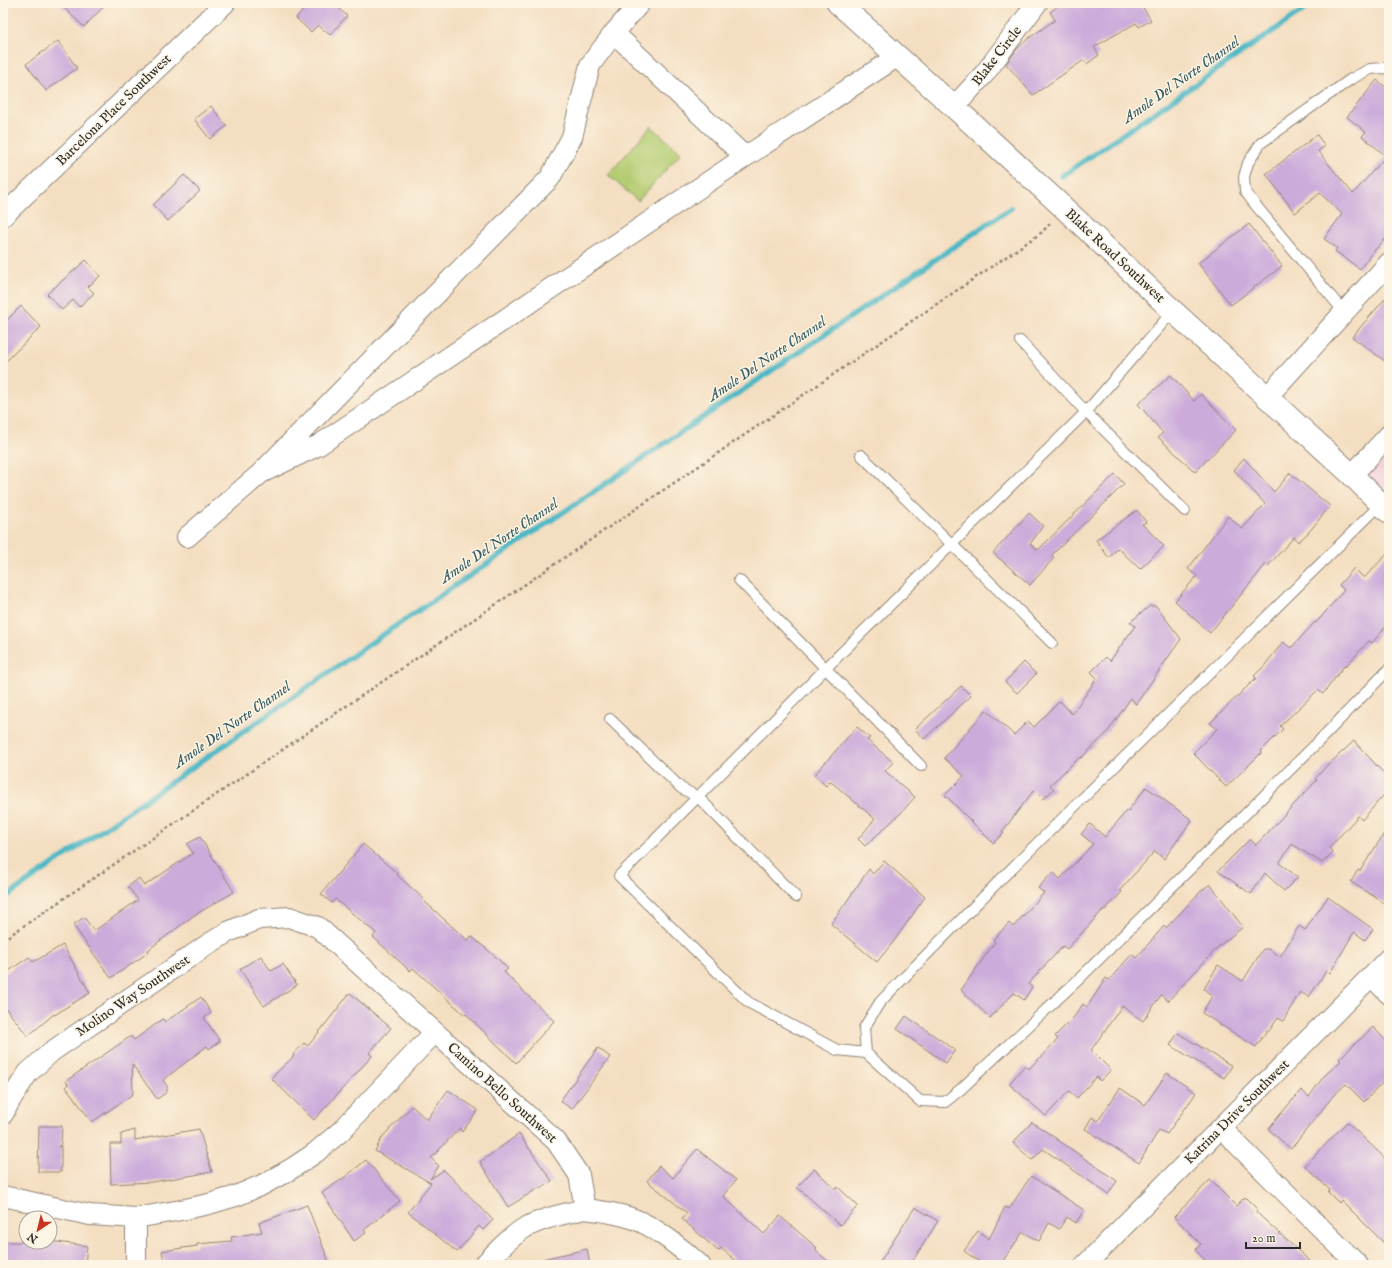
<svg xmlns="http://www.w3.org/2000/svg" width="1392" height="1268" viewBox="0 0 1392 1268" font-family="'IM FELL English',serif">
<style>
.built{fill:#f3cfdf}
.green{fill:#b4cc71;stroke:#707c4e}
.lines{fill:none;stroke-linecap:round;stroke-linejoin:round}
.stream{stroke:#4bb8c5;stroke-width:5.5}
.building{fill:#ccabdb}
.lane-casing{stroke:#908476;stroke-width:12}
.street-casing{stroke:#908476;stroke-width:22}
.secondary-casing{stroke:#908476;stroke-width:24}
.path{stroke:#908476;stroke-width:2.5;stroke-dasharray:3 3;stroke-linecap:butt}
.lane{stroke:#fff;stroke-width:10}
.street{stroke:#fff;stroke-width:20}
.secondary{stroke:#fff;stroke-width:22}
.labels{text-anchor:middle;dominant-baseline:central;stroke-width:3;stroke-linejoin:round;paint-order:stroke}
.street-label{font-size:14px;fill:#2b2b2b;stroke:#fcf5e5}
.water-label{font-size:15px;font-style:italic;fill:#365c61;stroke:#fcf5e5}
</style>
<rect width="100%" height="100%" fill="#fcf5e5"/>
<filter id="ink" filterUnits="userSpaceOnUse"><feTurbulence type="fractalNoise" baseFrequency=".025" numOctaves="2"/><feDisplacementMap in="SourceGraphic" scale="8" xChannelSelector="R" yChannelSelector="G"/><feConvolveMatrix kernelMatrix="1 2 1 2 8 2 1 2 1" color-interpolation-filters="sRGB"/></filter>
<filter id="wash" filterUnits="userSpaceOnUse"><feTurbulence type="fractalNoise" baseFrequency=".012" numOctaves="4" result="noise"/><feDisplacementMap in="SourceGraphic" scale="16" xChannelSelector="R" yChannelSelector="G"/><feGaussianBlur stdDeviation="0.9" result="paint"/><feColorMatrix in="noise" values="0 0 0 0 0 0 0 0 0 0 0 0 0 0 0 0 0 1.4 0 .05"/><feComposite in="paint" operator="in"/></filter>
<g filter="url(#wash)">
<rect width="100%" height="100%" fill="#f4dec1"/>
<path class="built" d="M 1389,450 L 1389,497 L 1377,486 L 1368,473 Z"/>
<path class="green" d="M 651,126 L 681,153 L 638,201 L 608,175 Z"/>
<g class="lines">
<path class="stream" d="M 1062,176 L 1314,3
M 3,899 L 384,634 L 1011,208"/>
</g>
<g id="blocks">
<path class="building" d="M 59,3 L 107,3 L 84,27 Z
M 310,3 L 333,3 L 347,16 L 330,35 L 318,25 L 311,32 L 296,18 Z
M 1062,3 L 1140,3 L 1151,20 L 1139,27 L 1136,23 L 1094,47 L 1099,55 L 1087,64 L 1084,60 L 1033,95 L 1006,64 L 1017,49 L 1029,38 L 1055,20 L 1050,12 Z
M 58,41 L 77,68 L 46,91 L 26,64 Z
M 1377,80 L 1389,90 L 1389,235 L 1370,255 L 1360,269 L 1335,251 L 1337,248 L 1324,239 L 1342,214 L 1320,193 L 1295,213 L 1266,174 L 1317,135 L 1325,146 L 1318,151 L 1353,194 L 1386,156 L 1362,136 L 1366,132 L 1347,117 Z
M 211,106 L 227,126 L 210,139 L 194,119 Z
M 184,175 L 200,191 L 168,221 L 153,205 Z
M 1249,224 L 1282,266 L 1231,305 L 1198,263 Z
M 86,260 L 100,276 L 88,287 L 94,293 L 79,307 L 73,300 L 62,310 L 47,294 Z
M 1389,294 L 1389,364 L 1352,337 Z
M 21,306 L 41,327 L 3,364 L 3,324 Z
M 1171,375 L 1194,401 L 1201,394 L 1236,430 L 1195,472 L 1158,437 L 1163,433 L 1138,404 Z
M 1244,458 L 1274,492 L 1290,473 L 1330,506 L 1308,533 L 1298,542 L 1294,537 L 1268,566 L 1266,564 L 1210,633 L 1175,601 L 1197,576 L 1188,569 L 1228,516 L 1242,529 L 1265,504 L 1234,470 Z
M 1115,474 L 1124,484 L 1052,555 L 1054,558 L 1030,585 L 993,553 L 1029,513 L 1043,526 L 1030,544 L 1038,550 Z
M 1137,510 L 1146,522 L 1142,524 L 1164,546 L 1140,569 L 1118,548 L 1109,558 L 1096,540 Z
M 1389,552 L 1389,623 L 1372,643 L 1369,641 L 1345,667 L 1344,666 L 1323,694 L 1318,690 L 1280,726 L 1283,729 L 1261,751 L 1262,752 L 1255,759 L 1226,787 L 1193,753 L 1217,729 L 1210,723 L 1256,678 L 1254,676 L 1265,665 L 1283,642 L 1291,648 L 1315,622 L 1316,623 L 1344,590 L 1339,585 L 1354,568 L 1364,578 Z
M 1150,606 L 1156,606 L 1181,639 L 1136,704 L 1131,698 L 1106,734 L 1081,758 L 1080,757 L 1050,785 L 1054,789 L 1043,799 L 1034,790 L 1002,832 L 1004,833 L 993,843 L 945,795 L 964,776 L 944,758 L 986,710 L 1014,735 L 1028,721 L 1034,727 L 1060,701 L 1072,714 L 1097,678 L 1091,672 L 1106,657 L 1110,661 L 1135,626 L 1130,622 Z
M 1024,662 L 1036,674 L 1017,693 L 1005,682 Z
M 961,686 L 971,696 L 924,739 L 915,729 Z
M 857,727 L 870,738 L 867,740 L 893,762 L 885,771 L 915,797 L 901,813 L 865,846 L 858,839 L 875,819 L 830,781 L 826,786 L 814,775 Z
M 1354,741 L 1389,779 L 1389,789 L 1362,820 L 1358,816 L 1329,848 L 1333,852 L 1322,863 L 1292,844 L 1279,863 L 1298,877 L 1284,891 L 1265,873 L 1251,894 L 1218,871 L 1250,839 L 1256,845 L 1317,780 L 1315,779 L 1328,764 L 1329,764 Z
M 1146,787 L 1192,820 L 1164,859 L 1155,851 L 1120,890 L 1122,892 L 1105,910 L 1104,909 L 1067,949 L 1063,946 L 1028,984 L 1032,987 L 1024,1000 L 1014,993 L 990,1018 L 961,990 L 995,942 L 993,940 L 1009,923 L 1013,927 L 1044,893 L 1038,888 L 1053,872 L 1060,879 L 1093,844 L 1081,834 L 1090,824 L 1105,837 L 1127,810 L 1128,811 Z
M 1389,826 L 1389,906 L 1351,882 L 1358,870 L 1360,871 Z
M 200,837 L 234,892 L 193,916 L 148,950 L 149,952 L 111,978 L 73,925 L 84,917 L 94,931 L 138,900 L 128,887 L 139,878 L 144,886 L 193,853 L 187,844 Z
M 363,844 L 398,874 L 397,875 L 424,899 L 423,900 L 468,941 L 471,936 L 496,957 L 508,969 L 504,972 L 554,1021 L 516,1063 L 466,1014 L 465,1015 L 413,968 L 410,971 L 373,937 L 376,933 L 335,899 L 332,903 L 321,894 Z
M 884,861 L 925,897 L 894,941 L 877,962 L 831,924 L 869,869 L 873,874 Z
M 1210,884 L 1243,927 L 1219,946 L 1168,1001 L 1161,995 L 1143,1021 L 1122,1006 L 1091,1050 L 1111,1070 L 1100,1081 L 1096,1077 L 1077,1098 L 1069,1091 L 1046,1116 L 1009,1084 L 1025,1065 L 1029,1069 L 1058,1039 L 1055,1036 L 1074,1017 L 1083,1004 L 1087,1007 L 1106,978 L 1109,980 L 1132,954 L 1136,958 L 1164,926 L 1166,928 L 1200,892 Z
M 1328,897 L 1373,929 L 1365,940 L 1354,932 L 1330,973 L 1326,971 L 1309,997 L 1300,992 L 1283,1021 L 1278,1018 L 1269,1031 L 1267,1030 L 1256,1047 L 1202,1013 L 1212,996 L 1204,989 L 1218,965 L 1243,981 L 1263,949 L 1269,949 L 1280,957 L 1299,926 L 1305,930 Z
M 63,945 L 90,993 L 68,1006 L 55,1015 L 54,1014 L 28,1036 L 3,1005 L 3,975 L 29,957 L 33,962 Z
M 261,956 L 271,971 L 283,964 L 297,985 L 264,1006 L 240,969 Z
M 350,993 L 391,1028 L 369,1053 L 372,1056 L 362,1067 L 314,1120 L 271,1078 L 294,1056 L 293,1055 L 304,1043 L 308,1046 Z
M 201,997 L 211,1013 L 204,1018 L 220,1041 L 209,1049 L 207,1046 L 163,1080 L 167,1086 L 167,1092 L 157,1099 L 132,1064 L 133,1094 L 92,1122 L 66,1087 L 68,1084 L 66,1081 L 131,1036 L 134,1040 L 163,1019 L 165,1022 Z
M 906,1016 L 955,1050 L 946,1063 L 897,1029 Z
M 1373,1027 L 1389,1044 L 1389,1076 L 1364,1102 L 1346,1084 L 1333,1096 L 1291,1149 L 1268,1129 L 1301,1090 L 1309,1097 L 1324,1076 L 1341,1061 L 1339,1059 Z
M 1178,1033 L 1232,1066 L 1224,1078 L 1170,1045 Z
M 598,1048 L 610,1057 L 572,1109 L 560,1101 Z
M 1167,1073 L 1196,1093 L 1167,1134 L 1159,1130 L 1139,1163 L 1085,1129 L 1092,1117 L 1098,1121 L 1120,1088 L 1145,1105 Z
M 448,1090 L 478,1110 L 462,1132 L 460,1128 L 431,1158 L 439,1166 L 430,1179 L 444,1170 L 493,1220 L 483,1230 L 479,1226 L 457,1252 L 408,1212 L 431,1183 L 375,1151 L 383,1136 L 412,1106 L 427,1120 Z
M 1032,1122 L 1117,1181 L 1108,1194 L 1043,1149 L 1032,1160 L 1013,1143 Z
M 1347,1122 L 1389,1162 L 1389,1248 L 1341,1200 L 1339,1203 L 1328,1192 L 1330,1190 L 1305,1166 Z
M 39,1126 L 62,1126 L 61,1144 L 58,1147 L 61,1146 L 61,1172 L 38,1172 Z
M 199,1129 L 212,1172 L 152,1182 L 111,1184 L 110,1144 L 121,1144 L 121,1134 L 135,1130 L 135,1140 Z
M 519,1134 L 552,1181 L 541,1189 L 540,1187 L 508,1207 L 480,1162 Z
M 697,1149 L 736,1180 L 723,1196 L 764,1234 L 780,1216 L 817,1248 L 815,1250 L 832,1265 L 741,1265 L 721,1248 L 718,1251 L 682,1219 L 687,1213 L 647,1181 L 659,1166 L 673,1178 Z
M 366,1160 L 400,1201 L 364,1230 L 366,1233 L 354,1241 L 322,1193 L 345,1177 Z
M 814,1169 L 836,1189 L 838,1187 L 858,1206 L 840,1225 L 797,1187 Z
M 1031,1176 L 1084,1210 L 1076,1223 L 1067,1217 L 1059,1229 L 1049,1223 L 1039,1241 L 1023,1232 L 1000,1265 L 984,1265 L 964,1251 L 978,1231 L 989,1239 L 1005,1207 L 1009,1209 Z
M 1210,1180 L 1236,1206 L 1245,1197 L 1258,1210 L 1256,1212 L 1314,1265 L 1210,1265 L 1195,1250 L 1201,1244 L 1174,1217 Z
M 307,1205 L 330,1265 L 165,1265 L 162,1251 L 197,1246 L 197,1244 L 232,1241 L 231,1237 L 262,1232 L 259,1223 Z
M 915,1207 L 938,1221 L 910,1265 L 878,1265 Z
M 3,1242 L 57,1242 L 87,1246 L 85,1265 L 3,1265 Z
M 587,1249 L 590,1265 L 542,1265 L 542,1259 Z"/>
</g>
</g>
<g filter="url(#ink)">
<use href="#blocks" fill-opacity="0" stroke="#908476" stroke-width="1"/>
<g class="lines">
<defs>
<path id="lane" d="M 1344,312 L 1253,202 L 1245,191 L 1244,177 L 1248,163 L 1261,143 L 1351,79 L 1370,69 L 1383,68 L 1389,69
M 1020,341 L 1086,412 L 1185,511
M 861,455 L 1052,643
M 1381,504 L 1000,880 L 880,1002 L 864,1028 L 866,1053 L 920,1101 L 945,1102 L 961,1089 L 1079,979 L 1315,745 L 1389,669
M 739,580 L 921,766
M 610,719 L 681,788 L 698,797 L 796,897
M 866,1053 L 837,1050 L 748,1002 L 619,876 L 826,668 L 1086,412 L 1173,311"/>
<path id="street" d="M 614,33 L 745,157
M 954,107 L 985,73 L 1037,3
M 3,216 L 225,3
M 1267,397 L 1389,263
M 261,473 L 319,445 L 745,157 L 898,56
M 1352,475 L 1389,435
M 187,537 L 261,473 L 550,178 L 572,137 L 590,65 L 614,33 L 640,3
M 1371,976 L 1389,994
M 3,1114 L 11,1099 L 28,1073 L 51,1052 L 207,945 L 228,932 L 259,919 L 289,917 L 318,927 L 556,1141 L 579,1175 L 585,1209 C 602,1211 618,1213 634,1219 C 654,1226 684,1250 700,1265
M 1221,1128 L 1358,1265
M 3,1196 L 90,1215 L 136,1218 L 181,1210 L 209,1204 L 236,1196 L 262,1185 L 291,1169 L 315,1153 L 341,1131 L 435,1032
M 136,1218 L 136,1265
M 484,1265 C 495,1253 509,1238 523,1229 C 542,1218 564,1214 585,1209
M 1085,1265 L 1389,958"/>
<path id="secondary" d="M 838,3 L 954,107 L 1065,209 L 1173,311 L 1352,475 L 1389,512"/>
</defs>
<use href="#lane" class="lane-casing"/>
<use href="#street" class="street-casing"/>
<use href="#secondary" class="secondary-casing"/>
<path class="path" d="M 3,940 L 1041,233 L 1052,222"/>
<use href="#lane" class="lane"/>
<use href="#street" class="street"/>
<use href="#secondary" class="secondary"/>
</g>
</g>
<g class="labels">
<g class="street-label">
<text transform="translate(997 56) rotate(-52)">Blake Circle</text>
<text transform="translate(114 110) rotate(-44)">Barcelona Place Southwest</text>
<text transform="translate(1115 256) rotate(43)">Blake Road Southwest</text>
<text transform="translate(133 996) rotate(-34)">Molino Way Southwest</text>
<text transform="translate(502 1093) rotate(42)">Camino Bello Southwest</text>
<text transform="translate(1237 1112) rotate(-45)">Katrina Drive Southwest</text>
</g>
<g class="water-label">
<text transform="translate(1181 80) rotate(-35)">Amole Del Norte Channel</text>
<text transform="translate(767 359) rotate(-34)">Amole Del Norte Channel</text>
<text transform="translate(499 541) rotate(-34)">Amole Del Norte Channel</text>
<text transform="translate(232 725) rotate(-35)">Amole Del Norte Channel</text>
</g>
</g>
<rect width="1392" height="1268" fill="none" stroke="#fcf5e5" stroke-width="16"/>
<g transform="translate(38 1230) rotate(215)"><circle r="19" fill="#fcf5e5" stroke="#a8a49b"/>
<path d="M0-3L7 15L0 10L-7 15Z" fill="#c8321e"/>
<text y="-6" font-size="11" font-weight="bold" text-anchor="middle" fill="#2b2b2b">N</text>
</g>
<path d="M1246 1242v6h54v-6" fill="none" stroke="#2b2b2b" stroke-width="2"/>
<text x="1252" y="1242" font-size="12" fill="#2b2b2b" stroke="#fcf5e5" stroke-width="3" paint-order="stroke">20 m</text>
</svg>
